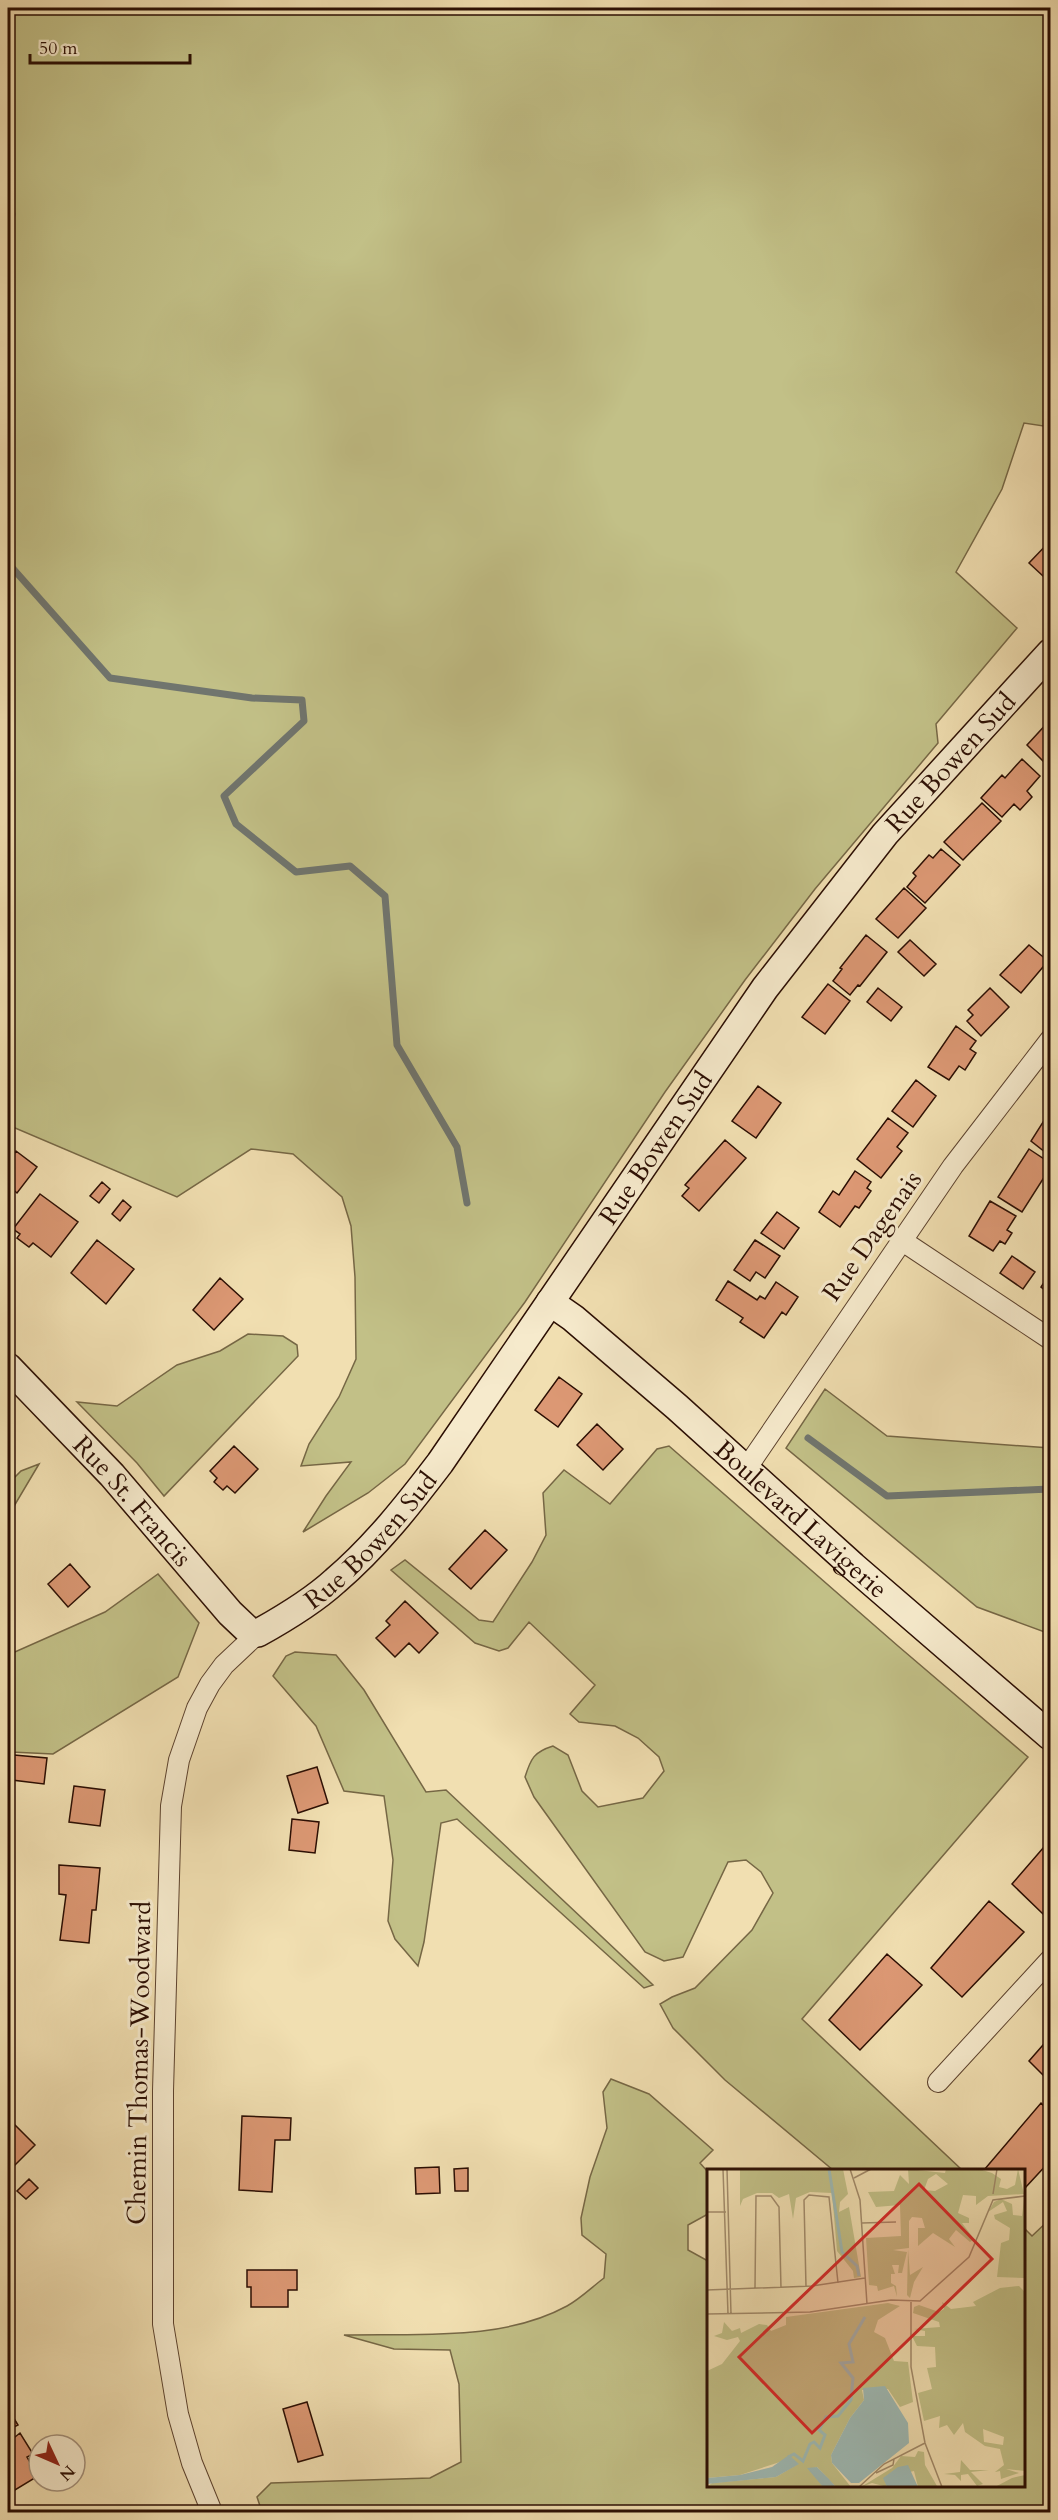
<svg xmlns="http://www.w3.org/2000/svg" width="1058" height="2520" viewBox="0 0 1058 2520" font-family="Cardo,serif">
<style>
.green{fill:#c2c087;stroke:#766745;stroke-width:1.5}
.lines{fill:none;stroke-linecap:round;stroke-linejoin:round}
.stream{stroke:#70756e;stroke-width:7}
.building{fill:#dc9874;stroke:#2b0e03;stroke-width:1.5}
.street-casing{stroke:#5c422e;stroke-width:22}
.secondary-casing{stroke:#2b0e03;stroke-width:30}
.street{stroke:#f6eacc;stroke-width:20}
.secondary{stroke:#f6eacc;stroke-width:27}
.labels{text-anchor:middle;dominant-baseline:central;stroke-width:6;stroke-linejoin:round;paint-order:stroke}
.street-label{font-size:26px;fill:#2b0e03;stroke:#f6eacc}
.inset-river{fill:none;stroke:#9ebab5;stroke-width:3}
.inset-road{fill:none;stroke:#a28b6b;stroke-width:1.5}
.view{fill:#d62828;fill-opacity:0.15;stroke:#d62828;stroke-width:3}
.inset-edge{fill:none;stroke:#2b0e03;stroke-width:3}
</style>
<rect width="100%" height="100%" fill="#f1dfb1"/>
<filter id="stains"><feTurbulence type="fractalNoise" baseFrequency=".00333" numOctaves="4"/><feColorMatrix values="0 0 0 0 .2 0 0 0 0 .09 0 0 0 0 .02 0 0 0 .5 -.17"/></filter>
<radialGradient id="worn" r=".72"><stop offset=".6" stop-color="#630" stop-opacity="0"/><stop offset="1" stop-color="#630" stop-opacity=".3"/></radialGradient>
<path class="green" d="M 8,8 L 1050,8 L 1050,427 L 1024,423 L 1002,489 L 956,572 L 1017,628 L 936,724 L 938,743 L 815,889 L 745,980 L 665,1092 L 525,1302 L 405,1464 L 368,1493 L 303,1532 L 326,1496 L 351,1462 L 301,1466 L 309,1444 L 339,1397 L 356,1359 L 355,1277 L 351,1226 L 342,1197 L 293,1154 L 251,1149 L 177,1197 L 8,1125 Z
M 248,1334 L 283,1336 L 297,1345 L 298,1356 L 164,1496 L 137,1463 L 77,1402 L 117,1406 L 177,1365 L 220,1351 Z
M 825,1389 L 887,1436 L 1050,1448 L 1050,1634 L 977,1607 L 786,1448 Z
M 669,1446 L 898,1646 L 1028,1757 L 802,2019 L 962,2170 L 833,2170 L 725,2080 L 673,2028 L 660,2004 L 672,1997 L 695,1988 L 752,1930 L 773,1893 L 761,1872 L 746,1860 L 728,1862 L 683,1957 L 664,1961 L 645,1952 L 534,1797 L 525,1777 C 531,1758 534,1752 553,1746 L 568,1755 L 582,1791 L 598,1807 L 643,1798 L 664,1771 L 659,1757 L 638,1738 L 615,1726 L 579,1722 L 570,1714 L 595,1685 L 529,1622 L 508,1648 L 499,1651 L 475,1643 L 391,1570 L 405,1560 L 479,1620 L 493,1622 L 532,1562 L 546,1535 L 543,1493 L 564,1470 L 610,1504 L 657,1449 Z
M 39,1464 L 10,1513 L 8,1515 L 8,1484 L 21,1471 Z
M 158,1574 L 199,1623 L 178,1677 L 53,1754 L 11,1752 L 8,1754 L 8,1655 L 105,1612 Z
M 295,1652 L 336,1655 L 364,1690 L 426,1792 L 446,1790 L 653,1985 L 644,1988 L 457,1819 L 441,1823 L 424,1942 L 418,1966 L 395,1939 L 388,1921 L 393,1860 L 384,1796 L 344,1791 L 316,1726 L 273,1676 L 286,1656 Z
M 611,2079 L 649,2094 L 713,2150 L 700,2163 L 708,2172 L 708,2214 L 688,2225 L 688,2250 L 708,2261 L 708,2486 L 1024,2486 L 1024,2228 L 1032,2236 L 1050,2219 L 1050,2512 L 262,2512 L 257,2497 L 271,2483 L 430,2478 L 461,2462 L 459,2384 L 450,2350 L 394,2349 L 344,2335 C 417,2333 501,2342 567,2306 C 580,2299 592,2287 604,2278 L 606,2254 L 582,2235 L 581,2218 L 590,2177 L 607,2128 L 603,2092 Z"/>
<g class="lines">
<path class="stream" d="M 8,198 L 12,214 L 8,237
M 8,563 L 110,678 L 252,698 L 302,700 L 304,721 L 224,796 L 236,824 L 296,872 L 350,866 L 385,896 L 397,1045 L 457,1147 L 467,1203
M 808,1438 L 887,1496 L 1050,1489"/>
</g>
<path class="building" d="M 1050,541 L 1050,577 L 1046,573 L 1043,576 L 1029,563 Z
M 1050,720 L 1050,764 L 1048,766 L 1027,745 Z
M 1022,759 L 1040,776 L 1027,791 L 1032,797 L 1020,810 L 1014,804 L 1002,817 L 981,798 L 1002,775 L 1005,778 Z
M 982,803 L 1001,821 L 963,860 L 944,842 Z
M 941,849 L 960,865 L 925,903 L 907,887 L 916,876 L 913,873 L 929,855 L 933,858 Z
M 904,888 L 926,908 L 898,938 L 876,919 Z
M 866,935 L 887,952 L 860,986 L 858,985 L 850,995 L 833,981 L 842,969 L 840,968 Z
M 910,940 L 936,964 L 924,976 L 898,952 Z
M 1029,945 L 1048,961 L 1021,993 L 1000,975 Z
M 828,984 L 850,1001 L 825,1034 L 802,1017 Z
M 878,988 L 902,1007 L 891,1021 L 867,1002 Z
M 990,988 L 1009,1007 L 981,1036 L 967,1021 L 973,1015 L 968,1010 Z
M 956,1026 L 976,1041 L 970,1049 L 976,1053 L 965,1070 L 959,1066 L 949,1080 L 928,1067 Z
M 916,1080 L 936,1096 L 913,1127 L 892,1111 Z
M 758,1086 L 781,1103 L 756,1138 L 732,1121 Z
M 1050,1111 L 1050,1156 L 1031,1141 Z
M 888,1118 L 908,1133 L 897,1147 L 902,1151 L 881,1178 L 857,1159 Z
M 725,1140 L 746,1158 L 699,1211 L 682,1196 L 689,1188 L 685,1185 Z
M 1029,1149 L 1050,1163 L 1050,1168 L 1022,1212 L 998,1197 Z
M 16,1151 L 37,1167 L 17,1193 L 8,1185 L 8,1163 Z
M 855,1171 L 871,1182 L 867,1188 L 871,1191 L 859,1208 L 855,1206 L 840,1227 L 819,1212 L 833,1191 L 839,1195 Z
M 102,1182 L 110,1189 L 99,1203 L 90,1196 Z
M 40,1194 L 78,1222 L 51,1257 L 33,1243 L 29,1247 L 17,1238 L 20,1234 L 13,1229 Z
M 123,1200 L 131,1207 L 120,1221 L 112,1214 Z
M 990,1201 L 1016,1216 L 1007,1230 L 1012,1233 L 1005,1244 L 1000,1241 L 993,1251 L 969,1236 Z
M 777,1212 L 799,1228 L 784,1249 L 761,1233 Z
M 97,1240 L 134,1269 L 106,1304 L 71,1273 Z
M 755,1240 L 780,1256 L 765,1278 L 756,1272 L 750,1281 L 734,1270 Z
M 1012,1256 L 1035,1272 L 1023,1289 L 1000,1273 Z
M 1050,1273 L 1050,1294 L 1041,1287 Z
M 220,1278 L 243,1299 L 214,1330 L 193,1310 Z
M 728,1281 L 757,1300 L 760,1296 L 765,1299 L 776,1282 L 798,1297 L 786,1315 L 782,1312 L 764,1338 L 740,1322 L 743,1318 L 716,1300 Z
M 559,1377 L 582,1394 L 558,1427 L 535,1410 Z
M 597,1424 L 623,1449 L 603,1470 L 577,1445 Z
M 234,1446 L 258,1469 L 235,1493 L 227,1486 L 223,1490 L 214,1482 L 217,1478 L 210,1471 Z
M 485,1530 L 507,1550 L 471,1589 L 449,1569 Z
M 70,1564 L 90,1587 L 68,1607 L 48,1584 Z
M 405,1601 L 438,1633 L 419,1653 L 409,1643 L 395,1657 L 376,1638 L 390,1625 L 386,1621 Z
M 14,1755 L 47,1758 L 44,1784 L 12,1780 Z
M 317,1767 L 328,1803 L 298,1813 L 287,1776 Z
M 74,1786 L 105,1790 L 100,1826 L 69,1822 Z
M 292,1819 L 319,1822 L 315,1853 L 289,1850 Z
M 1050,1840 L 1050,1906 L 1043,1914 L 1012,1884 Z
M 59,1865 L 100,1868 L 96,1910 L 92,1910 L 89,1943 L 60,1940 L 66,1895 L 59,1894 Z
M 989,1901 L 1024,1932 L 962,1997 L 931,1968 Z
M 887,1954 L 922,1985 L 860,2050 L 829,2020 Z
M 1050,2037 L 1050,2082 L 1029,2061 Z
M 1041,2103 L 1050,2112 L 1050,2161 L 1024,2189 L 1024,2170 L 984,2170 Z
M 242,2116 L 291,2118 L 290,2140 L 275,2140 L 272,2192 L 239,2190 Z
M 8,2118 L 35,2145 L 12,2168 L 8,2164 Z
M 439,2167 L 440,2193 L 416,2194 L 415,2168 Z
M 468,2168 L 468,2191 L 455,2191 L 454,2169 Z
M 29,2179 L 38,2188 L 26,2199 L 17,2191 Z
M 247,2270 L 297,2270 L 297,2290 L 288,2290 L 288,2307 L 251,2307 L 251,2287 L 247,2287 Z
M 307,2402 L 323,2455 L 298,2462 L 283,2409 Z
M 10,2412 L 18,2425 L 10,2429 L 15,2437 L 20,2433 L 33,2454 L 27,2457 L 38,2476 L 15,2490 L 8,2477 L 8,2413 Z"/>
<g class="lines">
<defs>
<path id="street" d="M 901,1240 L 1050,1339
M 746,1469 L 953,1166 L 1050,1040
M 938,2082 L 1050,1960
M 212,2512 L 192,2463 L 178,2414 L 163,2324 L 163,2091 L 171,1806 L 179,1760 L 197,1708 L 210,1684 L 224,1665 L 258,1633"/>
<g id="secondary">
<path id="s1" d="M 550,1302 L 573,1318 L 677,1407 L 853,1566 L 1050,1736"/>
<path id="s2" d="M 8,1367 L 112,1475 L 230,1613 L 249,1631 L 258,1633 C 285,1618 312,1602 335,1581 C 375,1547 408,1505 440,1463 L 765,988 L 885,834 L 1050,653"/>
</g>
</defs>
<use href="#street" class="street-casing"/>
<use href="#secondary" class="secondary-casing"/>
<use href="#street" class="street"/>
<use href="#secondary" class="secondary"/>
</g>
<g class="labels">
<g class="street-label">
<text stroke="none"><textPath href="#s2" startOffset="1486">Rue Bowen Sud</textPath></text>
<text stroke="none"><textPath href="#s2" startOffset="1000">Rue Bowen Sud</textPath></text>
<text transform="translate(872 1236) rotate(-55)">Rue Dagenais</text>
<text stroke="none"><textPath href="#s2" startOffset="183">Rue St. Francis</textPath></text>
<text stroke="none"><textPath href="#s1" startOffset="332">Boulevard Lavigerie</textPath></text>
<text stroke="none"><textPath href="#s2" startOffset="514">Rue Bowen Sud</textPath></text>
<text transform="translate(139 2063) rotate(-89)">Chemin Thomas-Woodward</text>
</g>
</g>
<g transform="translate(707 2169)">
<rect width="318" height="318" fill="#f1dfb1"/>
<path d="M 33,0 L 136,0 L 141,25 L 133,33 L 132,43 L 142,38 L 154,108 L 147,109 L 146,102 L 130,82 L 125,24 L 103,23 L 89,29 L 86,50 L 82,25 L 72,29 L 65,24 L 50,24 L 36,30 L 33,37 ZM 201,0 L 238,4 L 239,0 L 272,0 L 285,4 L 294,10 L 292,18 L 300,20 L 308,16 L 311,0 L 317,25 L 281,27 L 269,36 L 269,27 L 256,26 L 251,44 L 262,49 L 262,54 L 255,54 L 267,70 L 263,73 L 249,61 L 242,70 L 248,78 L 226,64 L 211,77 L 211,59 L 218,59 L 215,49 L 205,48 L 202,52 L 202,79 L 186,81 L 200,83 L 195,104 L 191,104 L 192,96 L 185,96 L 188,105 L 184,105 L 184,114 L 189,117 L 190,128 L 187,117 L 171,122 L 170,117 L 162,116 L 159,69 L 194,67 L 193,36 L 169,38 L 161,23 L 187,22 L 193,6 L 202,15 ZM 229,5 L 241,15 L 228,22 L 217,21 L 221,10 ZM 294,30 L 305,35 L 306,46 L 315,47 L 317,31 L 318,109 L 290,108 L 294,74 L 302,71 L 303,59 L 288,50 L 287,46 L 300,42 L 296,33 L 281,43 L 287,33 ZM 201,80 L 203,106 L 216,98 L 207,113 L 203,129 L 200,126 ZM 312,117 L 318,123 L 318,302 L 299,300 L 312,304 L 294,310 L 293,302 L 288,303 L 297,296 L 293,280 L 278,277 L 258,263 L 256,254 L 247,266 L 240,256 L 232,259 L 233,247 L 217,252 L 211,224 L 225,220 L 220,199 L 229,198 L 228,178 L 210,177 L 205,167 L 218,167 L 218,162 L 207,160 L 233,158 L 232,153 L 206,144 L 207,138 L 212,136 L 232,143 L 237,140 L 235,133 L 244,140 L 269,137 L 266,133 L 293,119 ZM 276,260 L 297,268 L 296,276 L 277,273 ZM 181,134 L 193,137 L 171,151 L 167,163 L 178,169 L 187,192 L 201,193 L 206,233 L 193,238 L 181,220 L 155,221 L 157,231 L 143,249 L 124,286 L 125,294 L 144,318 L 129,318 L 110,298 L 104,300 L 116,318 L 0,318 L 5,314 L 69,308 L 91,295 L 73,293 L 33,306 L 0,309 L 0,202 L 15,195 L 33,172 L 31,168 L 20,171 L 7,167 L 15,164 L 17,153 L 25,162 L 33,159 L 34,164 L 52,155 L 60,156 L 64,162 L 79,156 L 79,148 ZM 211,282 L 217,283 L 218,296 L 230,317 L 211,318 L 207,302 L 177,309 L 180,318 L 165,314 L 154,318 L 185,299 L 194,287 L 208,288 ZM 254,291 L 263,301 L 282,301 L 264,303 L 276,315 L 270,317 L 261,305 L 254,306 L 254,312 L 248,306 L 237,305 L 253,303 ZM 318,306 L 318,318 L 288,318 L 305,309 Z" fill="#c2c087" fill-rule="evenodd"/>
<path d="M 178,217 L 201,254 L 202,274 L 152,314 L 144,314 L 125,294 L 124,286 L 143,249 L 157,231 L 156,219 ZM 82,286 L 92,295 L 69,308 L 0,315 L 0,309 L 33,306 L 65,298 ZM 201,296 L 211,318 L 180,318 L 176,309 L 191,298 ZM 110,298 L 121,309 L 129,318 L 116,318 L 100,299 Z" fill="#9ebab5"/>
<path class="inset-river" d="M 122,0 L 135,83 L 150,97 L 152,107M 81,288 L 87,285 L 96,292 L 103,275 L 107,273 L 113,279 L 118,266 L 112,261 L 119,248 L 131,247 L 144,231 L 146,209 L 134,194 L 146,193 L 142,175 L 158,148"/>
<path class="inset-road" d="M 16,0 L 21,145M 20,0 L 24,145M 143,0 L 153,31 L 160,135M 147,9 L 164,0M 286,25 L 290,0M 0,43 L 19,43M 155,54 L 189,53M 99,118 L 97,31 L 102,26 L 122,28 L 131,114M 48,119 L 49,27 L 64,27 L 72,38 L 74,119M 0,121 L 105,117 L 158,109M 204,133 L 204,198 L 218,274 L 235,318M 0,145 L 103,143 L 184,131 L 213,132 L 262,88 L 286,31 L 318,27M 169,304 L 186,296 L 187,290M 152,318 L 177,295 L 218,274"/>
<path class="view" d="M 212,15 L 285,90 L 105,264 L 32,188 Z"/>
<rect width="318" height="318" class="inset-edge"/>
</g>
<rect width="1058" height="2520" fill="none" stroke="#f1dfb1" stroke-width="30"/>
<rect x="9" y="9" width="1040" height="2502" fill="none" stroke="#2b0e03" stroke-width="3"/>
<rect x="15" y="15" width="1028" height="2490" fill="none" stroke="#2b0e03" stroke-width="1.5"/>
<g transform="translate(57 2463) rotate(134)"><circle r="28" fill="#f6eacc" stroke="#a5927c" stroke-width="1.5"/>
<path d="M0-4.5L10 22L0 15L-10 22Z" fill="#8f2418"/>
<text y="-9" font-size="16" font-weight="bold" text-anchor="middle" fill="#2b0e03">N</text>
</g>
<path d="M30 54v9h160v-9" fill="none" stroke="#2b0e03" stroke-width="3"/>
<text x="39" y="54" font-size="18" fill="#2b0e03" stroke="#f6eacc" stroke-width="4.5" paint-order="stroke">50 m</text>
<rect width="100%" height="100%" filter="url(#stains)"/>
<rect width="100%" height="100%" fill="url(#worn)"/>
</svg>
